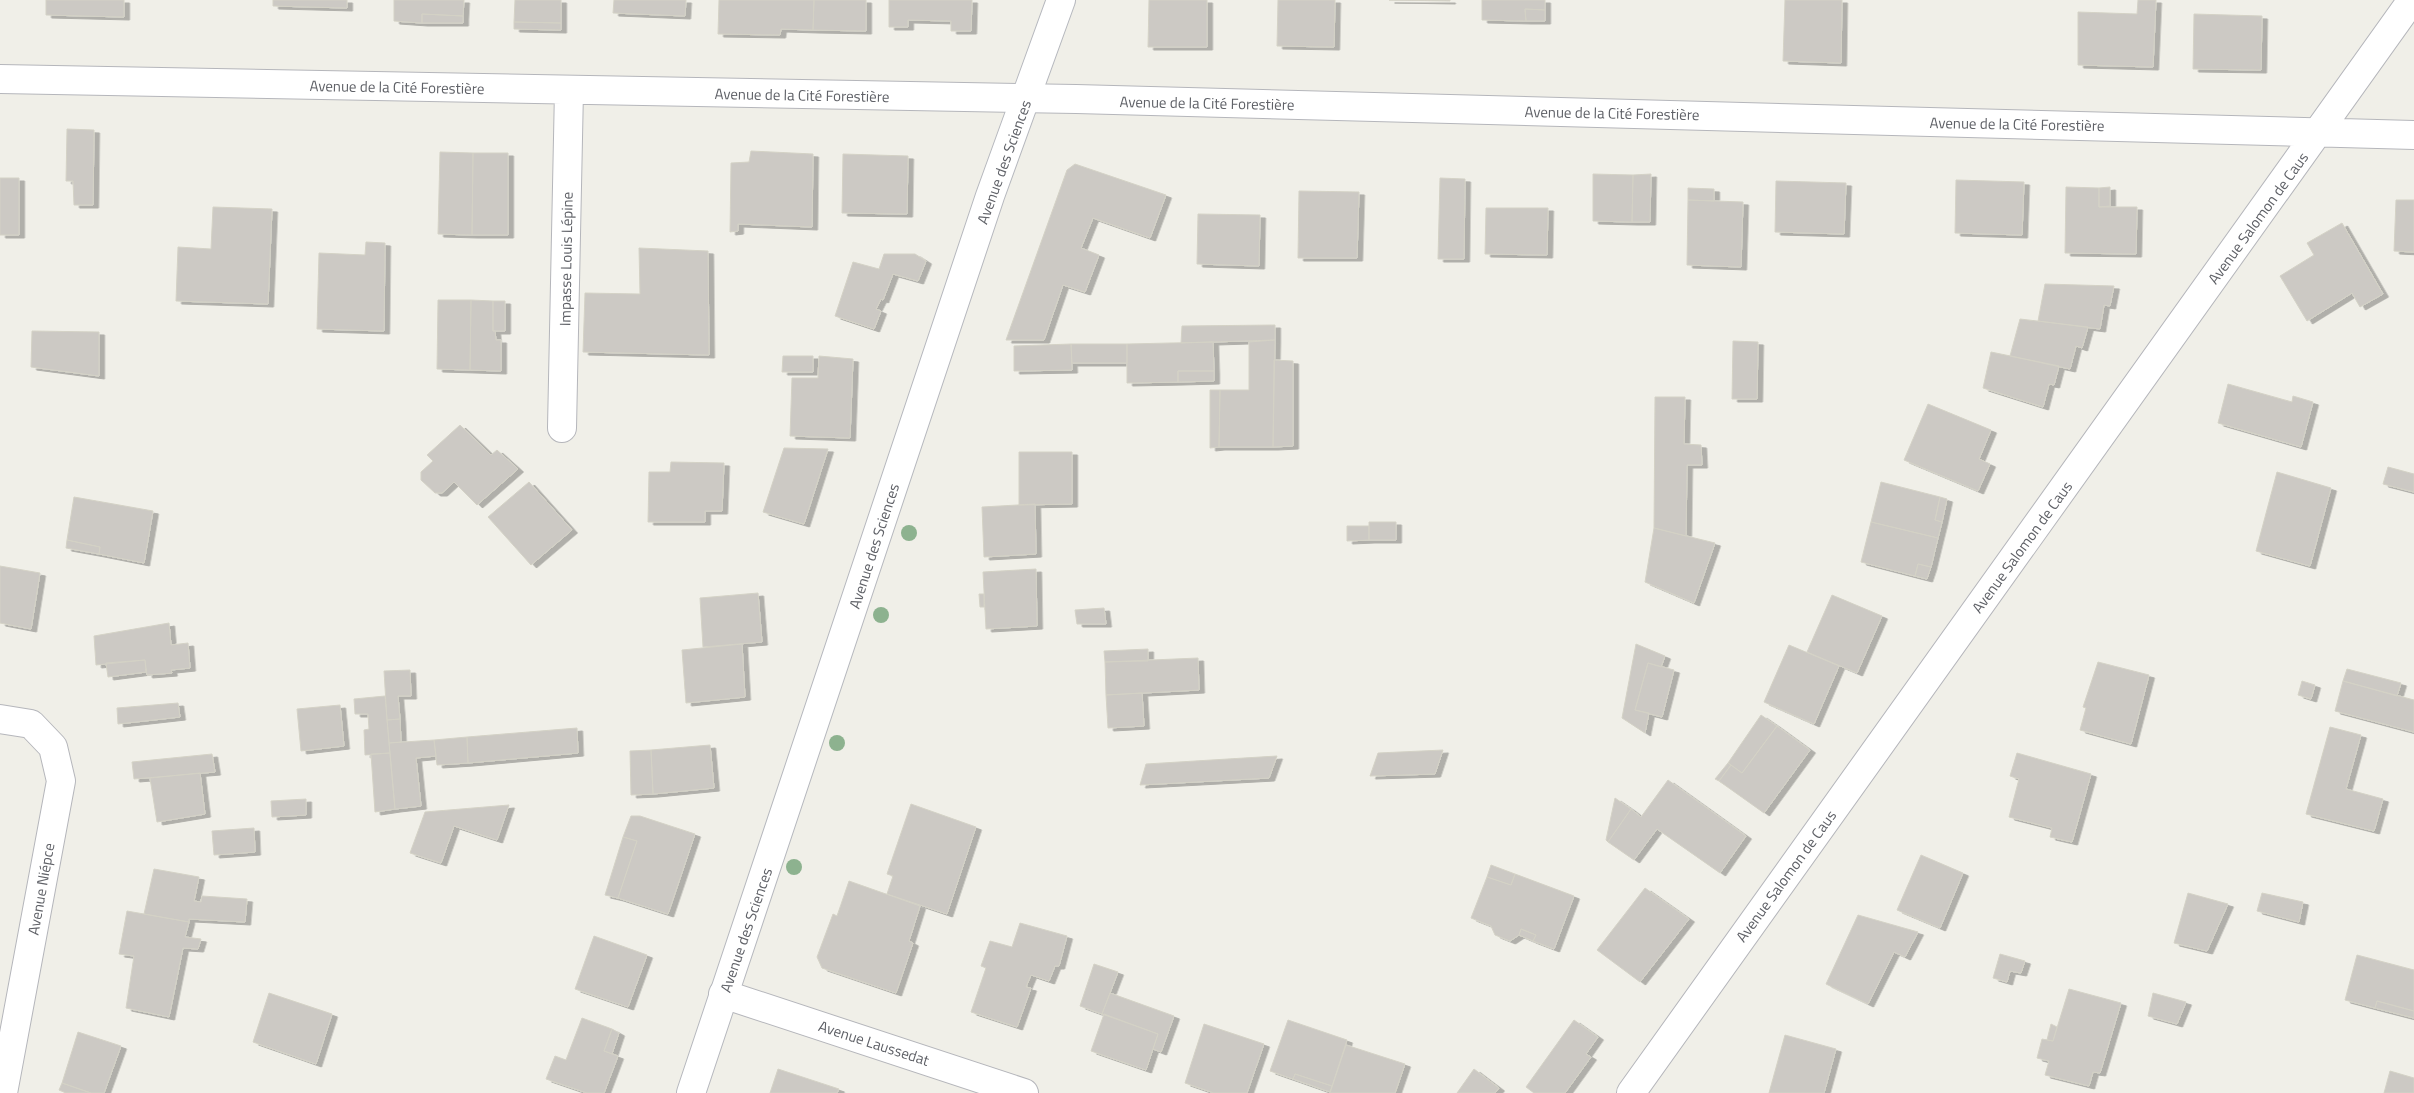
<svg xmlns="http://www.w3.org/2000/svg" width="2414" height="1093" viewBox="0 0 2414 1093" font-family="'Titillium Web',sans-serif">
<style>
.building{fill:#ccc9c4;stroke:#d4d2c6;filter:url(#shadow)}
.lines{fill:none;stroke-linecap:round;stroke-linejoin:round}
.street-casing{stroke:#b5b6bb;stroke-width:30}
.secondary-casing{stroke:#b6b8be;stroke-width:30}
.street{stroke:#fff;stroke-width:28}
.secondary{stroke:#fff;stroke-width:28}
.tree{fill:#8db28f}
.labels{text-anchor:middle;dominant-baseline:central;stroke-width:4;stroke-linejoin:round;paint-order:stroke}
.street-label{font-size:15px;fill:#5f6167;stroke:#fff}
</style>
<defs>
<filter id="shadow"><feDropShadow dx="5.5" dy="3" stdDeviation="0" flood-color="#0004"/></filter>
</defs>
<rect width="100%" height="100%" fill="#f0efe8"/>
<path class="building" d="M 46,0 L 124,0 L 124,17 L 46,15 Z
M 273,0 L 347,0 L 347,8 L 273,6 Z
M 394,0 L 464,0 L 463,16 L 422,14 L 422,23 L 394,21 Z
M 515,0 L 561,0 L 561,23 L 514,22 Z
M 614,0 L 686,0 L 685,16 L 613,13 Z
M 719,0 L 814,0 L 813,30 L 781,29 L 780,35 L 718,34 Z
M 814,0 L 866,0 L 866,31 L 813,30 Z
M 889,0 L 972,0 L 971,31 L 951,31 L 951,21 L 908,20 L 908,27 L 889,27 Z
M 1149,0 L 1207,0 L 1207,47 L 1148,47 Z
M 1278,0 L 1335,0 L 1334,47 L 1277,46 Z
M 1389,0 L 1450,0 L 1450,1 Z
M 1482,0 L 1545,0 L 1545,10 L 1525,9 L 1526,21 L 1482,20 Z
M 1785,0 L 1842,0 L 1841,63 L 1783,61 Z
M 2138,0 L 2156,0 L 2153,67 L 2078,65 L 2078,12 L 2137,14 Z
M 1525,9 L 1545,10 L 1545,21 L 1526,21 Z
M 422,14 L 463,16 L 463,23 L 422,23 Z
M 2194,14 L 2262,16 L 2261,70 L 2193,69 Z
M 514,22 L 561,23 L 561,30 L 514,29 Z
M 67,129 L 94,130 L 93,205 L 74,205 L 73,181 L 66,181 Z
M 751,151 L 813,154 L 812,227 L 738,224 L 738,231 L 730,232 L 731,163 L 749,162 Z
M 440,152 L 473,153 L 472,235 L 438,234 Z
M 473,153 L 508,153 L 508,235 L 472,235 Z
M 843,154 L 908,156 L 907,214 L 842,213 Z
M 1075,164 L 1166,195 L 1150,238 L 1093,218 L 1081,248 L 1099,255 L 1085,292 L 1063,285 L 1044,340 L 1006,340 L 1067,170 Z
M 1593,174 L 1633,175 L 1632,222 L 1593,221 Z
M 1651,174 L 1650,222 L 1632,222 L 1633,175 Z
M 0,178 L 19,178 L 19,235 L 0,235 Z
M 1440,178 L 1465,179 L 1464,259 L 1438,259 Z
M 1956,180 L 2024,182 L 2022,235 L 1955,233 Z
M 1776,181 L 1846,183 L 1844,234 L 1775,232 Z
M 2066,187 L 2099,188 L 2099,207 L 2137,207 L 2136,254 L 2065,253 Z
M 2110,187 L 2110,206 L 2099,207 L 2099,188 Z
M 1688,188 L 1714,189 L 1714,201 L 1688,200 Z
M 1299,191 L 1359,192 L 1357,258 L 1298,258 Z
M 1688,200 L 1743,202 L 1741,267 L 1687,265 Z
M 2396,200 L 2414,200 L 2414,252 L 2394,251 Z
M 213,207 L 272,209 L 268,304 L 176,301 L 178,247 L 211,249 Z
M 1486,208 L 1548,208 L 1547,255 L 1485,254 Z
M 1198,214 L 1260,215 L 1259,266 L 1197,264 Z
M 2342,223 L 2383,294 L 2360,307 L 2352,293 L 2307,321 L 2280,276 L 2314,255 L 2307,243 Z
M 366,242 L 385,243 L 384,331 L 317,329 L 319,253 L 365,255 Z
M 639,248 L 708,251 L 709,355 L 583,352 L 585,293 L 640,294 Z
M 884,254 L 915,254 L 926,261 L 918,281 L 893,274 L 883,300 L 881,299 L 876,309 L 881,311 L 874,329 L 835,316 L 853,262 L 879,269 Z
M 2045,284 L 2114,286 L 2110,306 L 2104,305 L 2100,329 L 2038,321 Z
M 438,300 L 471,300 L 470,370 L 437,369 Z
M 471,300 L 493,301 L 493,331 L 495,331 L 496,340 L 501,340 L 501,371 L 470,370 Z
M 493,301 L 505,301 L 505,331 L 493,331 Z
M 2020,319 L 2088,327 L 2082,348 L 2076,346 L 2070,369 L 2010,356 Z
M 1275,325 L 1275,340 L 1181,343 L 1182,326 Z
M 32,331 L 99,332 L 99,376 L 31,367 Z
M 1275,340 L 1273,447 L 1219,447 L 1220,390 L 1249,390 L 1249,342 Z
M 1733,341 L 1758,342 L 1757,399 L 1732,399 Z
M 1213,342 L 1214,371 L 1178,371 L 1178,382 L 1127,383 L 1127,344 Z
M 1071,344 L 1072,370 L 1014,371 L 1014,346 Z
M 1071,344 L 1127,344 L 1127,363 L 1072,363 Z
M 1991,352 L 2059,366 L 2054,385 L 2049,384 L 2043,407 L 1983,388 Z
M 783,356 L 813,356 L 813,372 L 782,372 Z
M 819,356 L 853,359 L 850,438 L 790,436 L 792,378 L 818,378 Z
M 1274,360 L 1293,361 L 1293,446 L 1273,447 Z
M 1178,371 L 1214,371 L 1214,381 L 1178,382 Z
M 2228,384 L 2292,402 L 2293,396 L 2313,402 L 2301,447 L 2218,423 Z
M 1210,390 L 1220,390 L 1219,447 L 1210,448 Z
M 1655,397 L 1685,397 L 1684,444 L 1701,445 L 1702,465 L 1687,465 L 1686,536 L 1654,528 Z
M 1928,404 L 1991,430 L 1979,459 L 1990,464 L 1978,491 L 1904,460 Z
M 460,425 L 491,455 L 497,450 L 518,469 L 477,505 L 454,482 L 442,493 L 435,493 L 421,480 L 421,472 L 433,461 L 427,455 Z
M 784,448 L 828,449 L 804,524 L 763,512 Z
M 1019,452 L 1072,452 L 1072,504 L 1019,505 Z
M 671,462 L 724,463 L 722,511 L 705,511 L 705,522 L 648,522 L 649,472 L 670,472 Z
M 2388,467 L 2414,474 L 2414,492 L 2383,484 Z
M 2277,472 L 2331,488 L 2310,566 L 2256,551 Z
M 529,482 L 572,530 L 531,565 L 488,517 Z
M 1881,482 L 1940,497 L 1935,520 L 1942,522 L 1938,538 L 1871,522 Z
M 74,497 L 153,511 L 144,563 L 99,554 L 100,547 L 67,540 Z
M 1940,497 L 1947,499 L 1942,522 L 1935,520 Z
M 1035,504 L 1036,554 L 984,557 L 982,507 Z
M 1369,522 L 1396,522 L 1396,540 L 1369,540 Z
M 1871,522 L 1938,538 L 1931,567 L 1918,564 L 1915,576 L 1861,562 Z
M 1347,526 L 1369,526 L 1369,540 L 1347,541 Z
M 1654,528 L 1715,543 L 1694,603 L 1645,582 Z
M 67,540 L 100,547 L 99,554 L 66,548 Z
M 1918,564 L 1931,567 L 1927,579 L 1915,576 Z
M 0,566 L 40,573 L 31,629 L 0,623 Z
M 1036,569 L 1037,626 L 986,629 L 983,572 Z
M 758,593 L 762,642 L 703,647 L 700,598 Z
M 979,594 L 984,594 L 984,607 L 980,607 Z
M 1832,595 L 1882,616 L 1857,673 L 1807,652 Z
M 1104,608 L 1106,624 L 1077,624 L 1075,610 Z
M 169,623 L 171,645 L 188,643 L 190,668 L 171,670 L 172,673 L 147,675 L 145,660 L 96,665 L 94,636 Z
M 742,644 L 745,697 L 686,703 L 682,650 Z
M 1636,644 L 1665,656 L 1661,667 L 1648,663 L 1635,710 L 1649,713 L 1645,733 L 1622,718 Z
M 1789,645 L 1839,666 L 1814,724 L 1764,702 Z
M 1148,649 L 1148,661 L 1105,662 L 1104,651 Z
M 1198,658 L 1199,690 L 1106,695 L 1105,662 Z
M 145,660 L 146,672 L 108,677 L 106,663 Z
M 2098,662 L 2149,675 L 2131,744 L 2080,730 L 2086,708 L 2083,707 Z
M 1648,663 L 1674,670 L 1662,717 L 1635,710 Z
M 2347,669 L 2401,683 L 2397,696 L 2343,681 Z
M 410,670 L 411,696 L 398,696 L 400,719 L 387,720 L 384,671 Z
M 2302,681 L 2315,685 L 2311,699 L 2298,695 Z
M 2343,681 L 2414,700 L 2414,732 L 2335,711 Z
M 1142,693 L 1144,726 L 1108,728 L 1106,695 Z
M 385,696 L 390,753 L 365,755 L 364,730 L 369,729 L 368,714 L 355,714 L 354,699 Z
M 178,703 L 180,717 L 118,724 L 117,708 Z
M 340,705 L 344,746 L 301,751 L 297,709 Z
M 1761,715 L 1777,726 L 1742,773 L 1728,763 Z
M 400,719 L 401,742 L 389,743 L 387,720 Z
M 1777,726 L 1810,750 L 1764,813 L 1719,781 L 1731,765 L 1742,773 Z
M 2330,727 L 2361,735 L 2346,789 L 2383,799 L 2374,831 L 2306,814 Z
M 577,728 L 578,753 L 468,763 L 467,737 Z
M 467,737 L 468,763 L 437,765 L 434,740 Z
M 434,740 L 436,756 L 416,758 L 421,806 L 395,809 L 389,743 Z
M 710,745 L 714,788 L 653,794 L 651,750 Z
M 651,750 L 653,794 L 631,795 L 630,751 Z
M 1443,750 L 1435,774 L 1370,776 L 1378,753 Z
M 390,753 L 395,809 L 375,812 L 371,754 Z
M 2017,753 L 2091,774 L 2072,842 L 2050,837 L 2052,828 L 2009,817 L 2019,779 L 2010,776 Z
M 212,754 L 215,772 L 134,779 L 132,762 Z
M 1277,756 L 1269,778 L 1140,785 L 1146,764 Z
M 1728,763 L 1731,765 L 1719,781 L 1715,779 Z
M 200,773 L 205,814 L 157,822 L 150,778 Z
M 1668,780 L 1746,836 L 1720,873 L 1657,829 L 1634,860 L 1608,842 L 1631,809 L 1641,817 Z
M 1615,798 L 1631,809 L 1608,842 L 1606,840 Z
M 306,799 L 306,815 L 272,817 L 271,801 Z
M 911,804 L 976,827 L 947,914 L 887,894 L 893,876 L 887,874 Z
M 509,805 L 497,840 L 454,826 L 441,863 L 410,853 L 425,812 Z
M 631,816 L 640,816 L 695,834 L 668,914 L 618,898 L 637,841 L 623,837 Z
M 254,828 L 255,852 L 214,855 L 212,831 Z
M 623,837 L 637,841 L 618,898 L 605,895 Z
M 1921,855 L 1963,873 L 1940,928 L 1897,910 Z
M 1491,865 L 1515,874 L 1511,885 L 1487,877 Z
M 154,869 L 199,877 L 194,901 L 201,902 L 202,896 L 247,899 L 245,922 L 189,919 L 189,922 L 144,914 Z
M 1515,874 L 1574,896 L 1554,949 L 1533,941 L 1536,935 L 1521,929 L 1519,935 L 1510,941 L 1495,935 L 1491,926 L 1471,918 L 1487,877 L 1511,885 Z
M 849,881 L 920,906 L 909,941 L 913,943 L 896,993 L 822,968 L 817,957 L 833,914 L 837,916 Z
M 1645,888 L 1689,919 L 1640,982 L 1597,950 Z
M 2188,893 L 2228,904 L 2207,951 L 2174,943 Z
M 2262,893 L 2303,902 L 2299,922 L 2257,911 Z
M 127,911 L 189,922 L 185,937 L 201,939 L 198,949 L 183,948 L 169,1017 L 126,1008 L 134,956 L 119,954 Z
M 1858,915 L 1918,932 L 1905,957 L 1894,952 L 1868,1004 L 1826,984 Z
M 1020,923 L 1067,936 L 1059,966 L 1055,966 L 1049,981 L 1031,975 L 1026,987 L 1031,988 L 1017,1027 L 971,1012 L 986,968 L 981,966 L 990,941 L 1012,947 Z
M 1521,929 L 1536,935 L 1533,941 L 1519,935 Z
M 594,936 L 647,955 L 628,1007 L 575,989 Z
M 2000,954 L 2025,961 L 2021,973 L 2010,971 L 2007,982 L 1993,978 Z
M 2357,955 L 2414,970 L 2414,1011 L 2377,1001 L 2375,1008 L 2345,1000 Z
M 1094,964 L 1118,972 L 1102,1014 L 1080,1006 Z
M 2069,989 L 2121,1003 L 2100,1073 L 2093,1072 L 2089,1086 L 2045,1075 L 2049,1061 L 2037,1058 L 2042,1039 L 2053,1041 Z
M 269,993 L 332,1014 L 316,1064 L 253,1042 Z
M 1110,993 L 1174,1016 L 1161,1052 L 1153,1049 L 1158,1034 L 1102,1014 Z
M 2153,993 L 2186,1002 L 2177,1024 L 2148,1016 Z
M 2377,1001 L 2414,1011 L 2414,1018 L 2375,1008 Z
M 1104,1014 L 1158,1034 L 1146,1070 L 1091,1051 Z
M 582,1018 L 612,1029 L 604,1051 L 618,1056 L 604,1093 L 587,1093 L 546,1079 L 555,1056 L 566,1060 Z
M 1288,1020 L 1347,1040 L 1332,1086 L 1295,1074 L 1293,1079 L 1270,1071 Z
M 1574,1020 L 1598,1037 L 1586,1054 L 1591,1057 L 1565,1093 L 1534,1093 L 1526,1087 Z
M 1204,1024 L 1264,1044 L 1247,1093 L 1214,1093 L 1185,1083 Z
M 2051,1024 L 2057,1027 L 2053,1041 L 2047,1040 Z
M 612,1029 L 619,1033 L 612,1054 L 604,1051 Z
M 78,1032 L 121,1046 L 104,1093 L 91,1093 L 62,1083 Z
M 1785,1035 L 1836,1049 L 1824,1093 L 1769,1093 Z
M 1346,1045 L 1405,1064 L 1395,1093 L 1330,1093 Z
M 778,1069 L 839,1089 L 837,1093 L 770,1093 Z
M 1474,1069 L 1499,1088 L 1495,1093 L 1457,1093 Z
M 2390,1071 L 2414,1078 L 2414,1093 L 2384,1093 Z
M 1295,1074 L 1332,1086 L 1330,1092 L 1293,1079 Z
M 62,1083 L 91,1093 L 66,1093 L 59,1090 Z"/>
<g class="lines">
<defs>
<path id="street" d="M 0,79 L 1076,99 L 2414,135
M 562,428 L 569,90
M 0,719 L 31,724 L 53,747 L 61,781 L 3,1093
M 723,994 L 1024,1093
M 1631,1093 L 2412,0"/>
<path id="secondary" d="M 691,1093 L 990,196 L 1061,0"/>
</defs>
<use href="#street" class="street-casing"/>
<use href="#secondary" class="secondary-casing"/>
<use href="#street" class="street"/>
<use href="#secondary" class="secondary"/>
</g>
<g class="tree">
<circle cx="909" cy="533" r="8"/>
<circle cx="881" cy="615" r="8"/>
<circle cx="837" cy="743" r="8"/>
<circle cx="794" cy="867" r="8"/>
</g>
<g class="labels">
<g class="street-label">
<text transform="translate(397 87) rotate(1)">Avenue de la Cité Forestière</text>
<text transform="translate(802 95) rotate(1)">Avenue de la Cité Forestière</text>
<text transform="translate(1207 103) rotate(1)">Avenue de la Cité Forestière</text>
<text transform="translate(1612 113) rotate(1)">Avenue de la Cité Forestière</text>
<text transform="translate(2017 124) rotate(1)">Avenue de la Cité Forestière</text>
<text transform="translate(1004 162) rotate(-70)">Avenue des Sciences</text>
<text transform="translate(2258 218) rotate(-54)">Avenue Salomon de Caus</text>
<text transform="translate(566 259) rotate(-89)">Impasse Louis Lépine</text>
<text transform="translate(874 546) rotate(-72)">Avenue des Sciences</text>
<text transform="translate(2022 547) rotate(-54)">Avenue Salomon de Caus</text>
<text transform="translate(1786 876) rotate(-54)">Avenue Salomon de Caus</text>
<text transform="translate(41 889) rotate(-80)">Avenue Niépce</text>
<text transform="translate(746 930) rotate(-71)">Avenue des Sciences</text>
<text transform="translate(874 1043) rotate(18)">Avenue Laussedat</text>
</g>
</g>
</svg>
